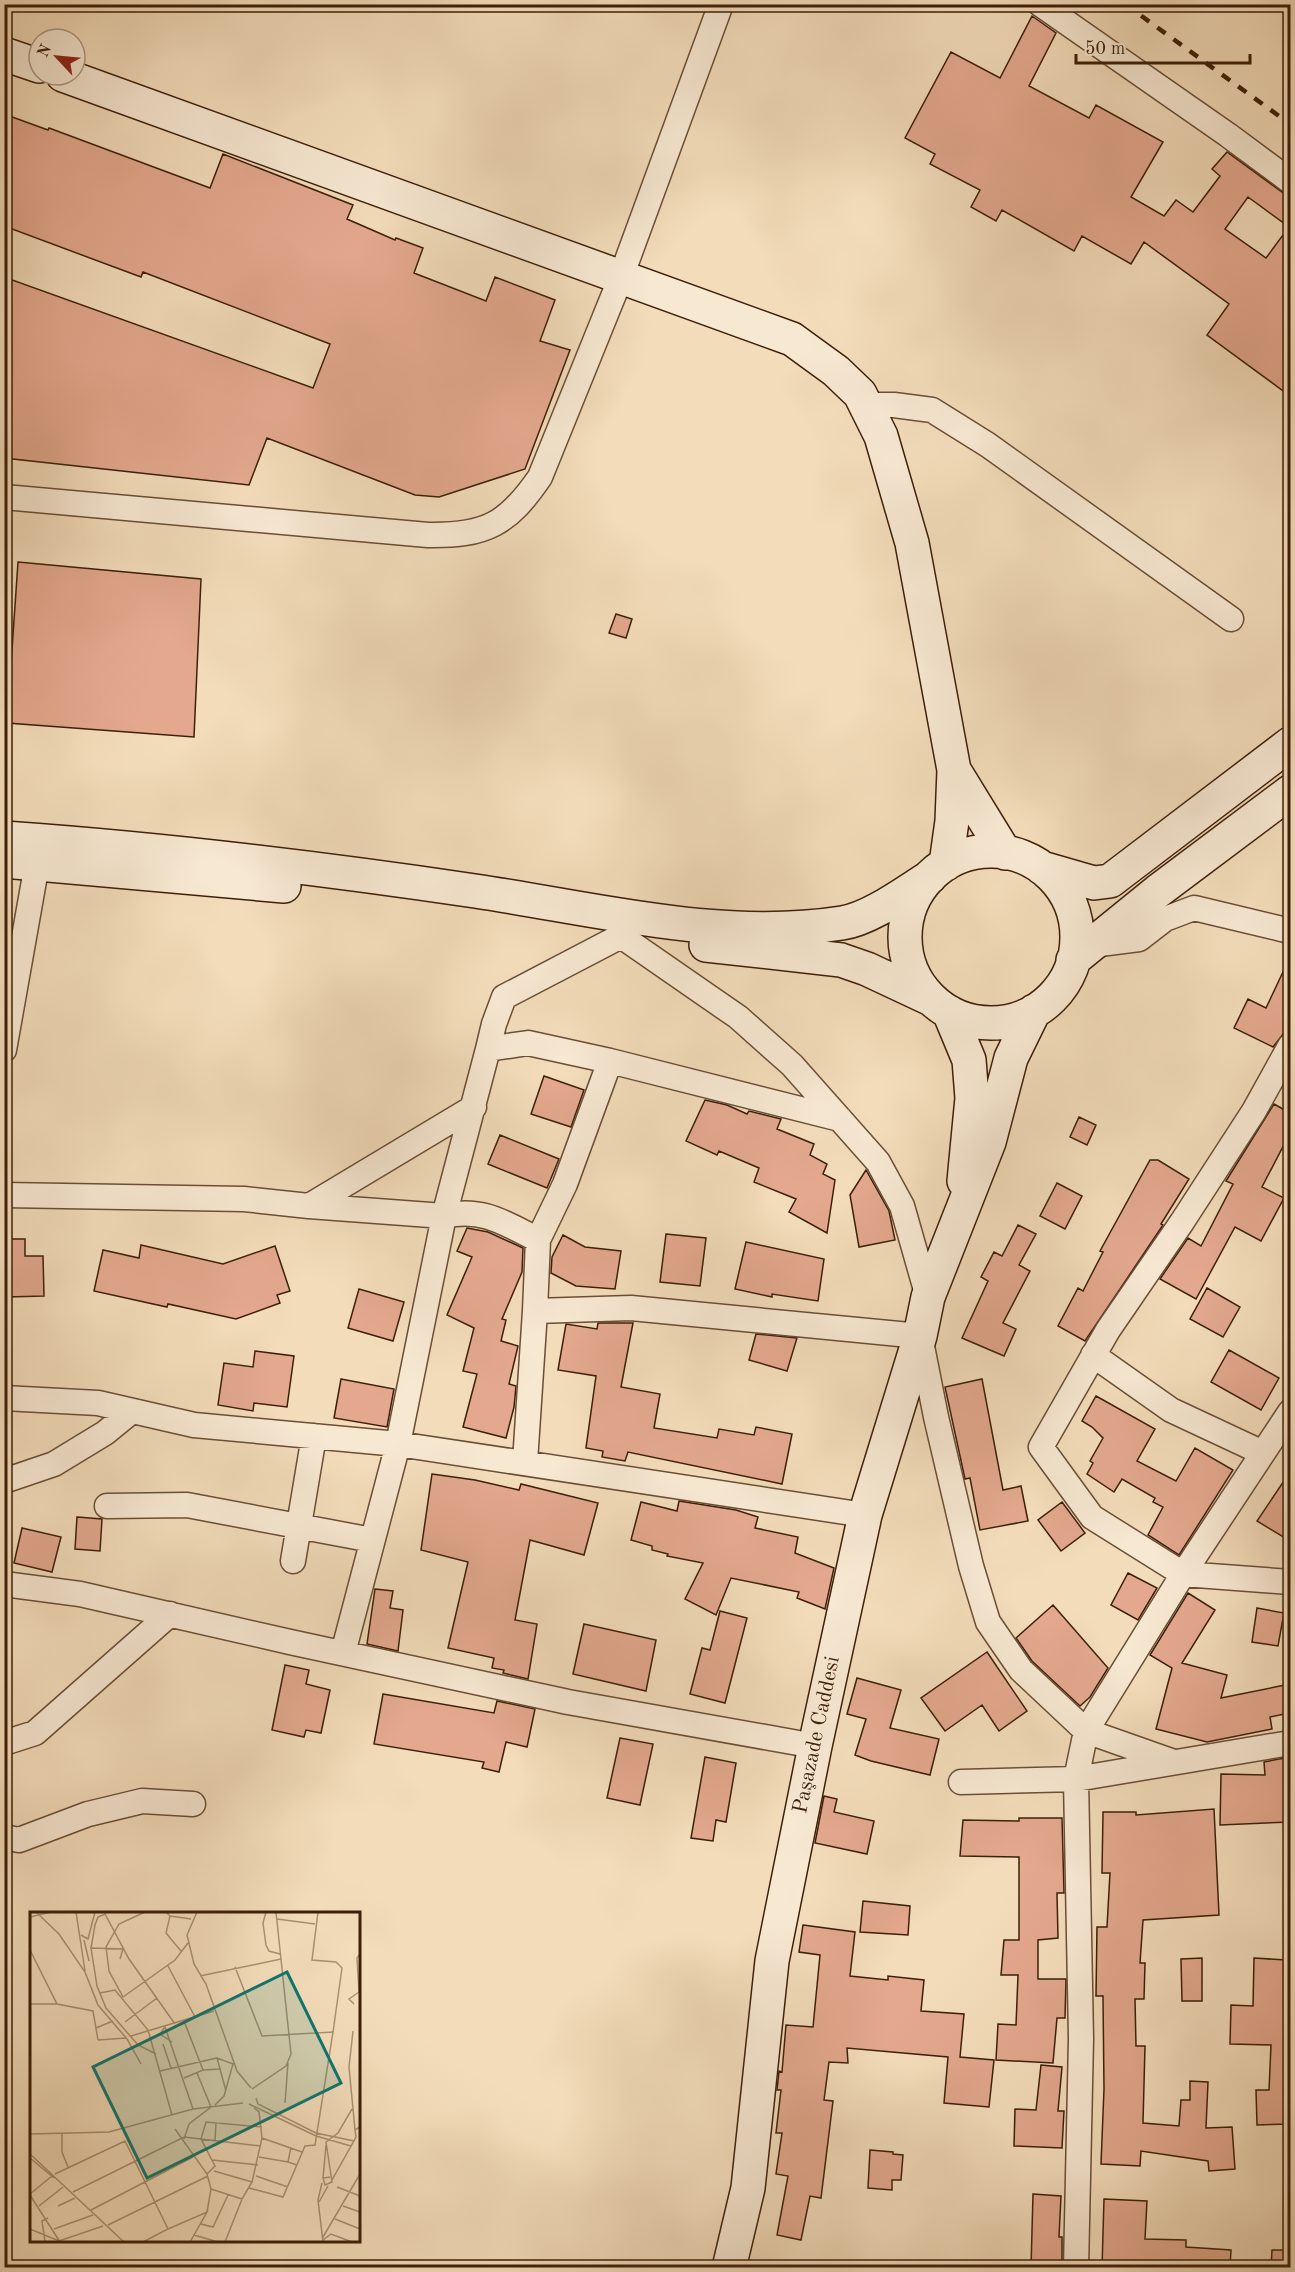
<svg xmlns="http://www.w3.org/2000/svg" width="1295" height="2272" viewBox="0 0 1295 2272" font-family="'Old Standard TT',serif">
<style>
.building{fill:#e3a88e;stroke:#3d1f09;stroke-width:1.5;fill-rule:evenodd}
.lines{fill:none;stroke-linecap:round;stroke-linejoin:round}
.street-casing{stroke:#6a4e35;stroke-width:27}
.secondary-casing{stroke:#3d1f09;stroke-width:36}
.street{stroke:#f7e8d2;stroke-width:24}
.secondary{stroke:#f7e8d2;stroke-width:33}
.rail{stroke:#3d1f09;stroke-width:4.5;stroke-dasharray:10 10;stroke-linecap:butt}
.labels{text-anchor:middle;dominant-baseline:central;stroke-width:4.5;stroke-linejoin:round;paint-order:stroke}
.street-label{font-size:21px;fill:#3d1f09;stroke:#f7e8d2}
.inset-road{fill:none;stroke:#aa9073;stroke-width:1.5}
.view{fill:#0f766e;fill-opacity:0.15;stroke:#0f766e;stroke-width:3}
.inset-edge{fill:none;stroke:#3d1f09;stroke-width:3}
</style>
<rect width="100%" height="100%" fill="#f3dcba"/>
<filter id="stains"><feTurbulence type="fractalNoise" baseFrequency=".00333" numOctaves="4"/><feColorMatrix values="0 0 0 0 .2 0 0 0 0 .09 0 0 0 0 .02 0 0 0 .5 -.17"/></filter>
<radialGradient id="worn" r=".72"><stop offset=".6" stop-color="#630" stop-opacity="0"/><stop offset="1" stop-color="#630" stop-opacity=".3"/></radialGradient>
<path class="building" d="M 1032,16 L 1056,33 L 1029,86 L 1089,118 L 1096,105 L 1163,142 L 1131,197 L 1164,216 L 1176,200 L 1193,212 L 1220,176 L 1212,169 L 1227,152 L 1282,192 L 1290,195 L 1290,396 L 1207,335 L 1229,304 L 1144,242 L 1131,264 L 1082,236 L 1074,251 L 1002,210 L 996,221 L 971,207 L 980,190 L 930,164 L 935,154 L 905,138 L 951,52 L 1000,78 ZM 1248,197 L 1289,227 L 1266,258 L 1225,229 Z
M 4,114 L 48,130 L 49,128 L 210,188 L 223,154 L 353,205 L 347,219 L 395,240 L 396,238 L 423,248 L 414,273 L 486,301 L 495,277 L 555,300 L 540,341 L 570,350 L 525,469 L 439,497 L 415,495 L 267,438 L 249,485 L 4,458 L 4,277 L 313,388 L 330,344 L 143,272 L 141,277 L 4,226 Z
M 18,562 L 201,579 L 194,737 L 7,723 Z
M 616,614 L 632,619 L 626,638 L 609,633 Z
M 1290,957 L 1290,1020 L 1284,1033 L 1273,1047 L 1234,1028 L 1248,999 L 1266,1008 Z
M 544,1076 L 584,1090 L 571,1127 L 531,1114 Z
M 705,1100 L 727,1105 L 747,1114 L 749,1111 L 781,1119 L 777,1129 L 814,1144 L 810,1155 L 827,1164 L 823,1174 L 835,1180 L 827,1233 L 789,1212 L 796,1199 L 754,1182 L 759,1168 L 719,1151 L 717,1155 L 686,1141 Z
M 1274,1104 L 1290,1113 L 1290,1133 L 1262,1187 L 1284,1198 L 1261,1241 L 1235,1227 L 1196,1299 L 1160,1279 L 1188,1238 L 1201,1246 L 1233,1184 L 1226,1181 Z
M 1079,1117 L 1096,1125 L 1087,1145 L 1070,1137 Z
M 500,1135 L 559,1159 L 547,1188 L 488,1164 Z
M 1150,1160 L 1158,1160 L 1189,1179 L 1161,1224 L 1163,1225 L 1085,1341 L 1058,1326 L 1078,1288 L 1083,1291 L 1103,1252 L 1100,1251 Z
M 866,1170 L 889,1211 L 895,1240 L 859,1247 L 850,1195 Z
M 1057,1183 L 1082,1196 L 1065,1229 L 1040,1216 Z
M 1018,1225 L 1036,1234 L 1019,1265 L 1030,1271 L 1003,1323 L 1016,1329 L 1004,1356 L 962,1338 L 988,1281 L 981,1277 L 994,1252 L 1002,1256 Z
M 467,1228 L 488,1232 L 523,1248 L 522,1272 L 502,1319 L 506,1320 L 501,1341 L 518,1346 L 509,1384 L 516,1386 L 514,1407 L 506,1438 L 463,1427 L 477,1374 L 463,1371 L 474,1328 L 447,1315 L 472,1257 L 457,1251 Z
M 666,1234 L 706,1238 L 700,1286 L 660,1282 Z
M 563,1235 L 585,1247 L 621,1251 L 615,1289 L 576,1286 L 551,1273 L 552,1257 Z
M 6,1239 L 25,1239 L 25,1256 L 43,1256 L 44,1296 L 6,1297 Z
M 746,1242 L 824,1259 L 818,1301 L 772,1294 L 772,1297 L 735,1289 Z
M 141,1245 L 223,1264 L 275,1246 L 290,1291 L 277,1295 L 280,1303 L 236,1319 L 168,1304 L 167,1307 L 94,1291 L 103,1250 L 139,1258 Z
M 1207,1288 L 1240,1307 L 1223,1337 L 1190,1319 Z
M 359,1289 L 404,1302 L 393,1341 L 348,1328 Z
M 598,1323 L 633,1323 L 621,1387 L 660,1394 L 654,1428 L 717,1438 L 719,1429 L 754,1435 L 756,1427 L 792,1434 L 782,1484 L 628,1452 L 625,1461 L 602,1457 L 603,1451 L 586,1448 L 596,1376 L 558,1370 L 566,1324 L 597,1329 Z
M 756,1334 L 797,1338 L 787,1371 L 749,1360 Z
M 1229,1350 L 1279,1378 L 1261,1410 L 1211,1382 Z
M 255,1351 L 294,1356 L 287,1407 L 254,1403 L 253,1411 L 218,1405 L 224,1363 L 253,1367 Z
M 341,1379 L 394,1389 L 387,1427 L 334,1418 Z
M 982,1379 L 1003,1490 L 1021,1486 L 1028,1521 L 980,1530 L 970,1478 L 965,1479 L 945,1387 Z
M 1096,1396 L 1155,1429 L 1137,1461 L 1176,1481 L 1195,1448 L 1233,1470 L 1179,1555 L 1148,1535 L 1163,1507 L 1153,1502 L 1155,1498 L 1122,1479 L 1114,1492 L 1087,1474 L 1093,1463 L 1090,1461 L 1103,1438 L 1092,1427 L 1082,1421 Z
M 1290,1472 L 1290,1541 L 1257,1521 Z
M 432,1474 L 475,1480 L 519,1490 L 521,1484 L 598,1503 L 584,1555 L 530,1540 L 515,1620 L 537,1624 L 528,1679 L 503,1673 L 504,1670 L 492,1668 L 494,1658 L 448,1648 L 468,1562 L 421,1550 Z
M 679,1501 L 736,1510 L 758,1517 L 755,1528 L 798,1537 L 795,1553 L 834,1568 L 825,1609 L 797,1598 L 799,1592 L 731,1578 L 716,1615 L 685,1599 L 703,1563 L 667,1556 L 668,1554 L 652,1550 L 652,1546 L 631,1540 L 641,1502 L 677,1511 Z
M 1062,1502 L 1085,1533 L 1061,1551 L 1038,1520 Z
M 77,1517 L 102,1519 L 100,1551 L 75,1549 Z
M 22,1528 L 61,1537 L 52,1572 L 14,1563 Z
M 1128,1573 L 1157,1588 L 1138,1620 L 1111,1605 Z
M 375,1589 L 393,1591 L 390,1608 L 403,1610 L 398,1651 L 367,1644 Z
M 1188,1593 L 1215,1610 L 1182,1663 L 1227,1675 L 1221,1698 L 1290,1684 L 1290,1713 L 1270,1717 L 1272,1729 L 1207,1742 L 1156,1729 L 1172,1668 L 1150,1655 Z
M 1053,1605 L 1108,1668 L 1090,1697 L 1080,1706 L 1032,1661 L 1016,1638 Z
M 1257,1608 L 1284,1613 L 1278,1646 L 1252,1642 Z
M 720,1611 L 747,1618 L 725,1703 L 690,1694 L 702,1648 L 710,1650 Z
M 584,1624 L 656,1640 L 646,1691 L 573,1674 Z
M 987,1652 L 1027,1711 L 999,1731 L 982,1705 L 945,1731 L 921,1698 Z
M 285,1665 L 309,1670 L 306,1684 L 330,1690 L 321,1733 L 306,1730 L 304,1737 L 272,1730 Z
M 857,1678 L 901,1690 L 890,1728 L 939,1739 L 930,1775 L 871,1761 L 855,1755 L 866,1719 L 847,1714 Z
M 383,1694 L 494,1713 L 497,1701 L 535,1709 L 527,1747 L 506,1742 L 499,1772 L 482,1768 L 484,1762 L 374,1744 Z
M 620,1738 L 653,1744 L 640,1805 L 607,1798 Z
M 705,1757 L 736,1763 L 726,1822 L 716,1820 L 713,1841 L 691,1838 Z
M 1290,1757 L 1290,1822 L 1220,1825 L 1221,1774 L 1265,1775 L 1264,1762 Z
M 824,1796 L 837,1799 L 834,1812 L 874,1821 L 867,1854 L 815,1843 Z
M 1214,1809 L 1219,1915 L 1143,1920 L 1140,1963 L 1145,1963 L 1144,1999 L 1135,1999 L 1136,2046 L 1145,2046 L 1143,2123 L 1179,2126 L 1181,2100 L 1190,2100 L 1190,2081 L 1208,2082 L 1206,2128 L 1232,2127 L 1235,2169 L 1209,2171 L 1208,2161 L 1141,2151 L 1140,2166 L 1101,2164 L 1104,2089 L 1103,1996 L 1096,1996 L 1097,1927 L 1107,1927 L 1110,1873 L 1102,1873 L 1103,1812 L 1136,1812 L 1136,1815 Z
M 1019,1818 L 1062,1818 L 1064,1893 L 1057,1893 L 1058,1938 L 1038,1940 L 1038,1979 L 1066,1979 L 1065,2018 L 1057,2018 L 1053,2063 L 996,2060 L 998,2024 L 1016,2025 L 1018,1975 L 1001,1975 L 1004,1940 L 1019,1940 L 1019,1857 L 960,1856 L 963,1820 L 1019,1821 Z
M 863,1901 L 910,1906 L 908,1935 L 860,1932 Z
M 803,1925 L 855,1932 L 850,1976 L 888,1980 L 888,1976 L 924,1980 L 921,2011 L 964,2014 L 960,2057 L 994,2060 L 989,2107 L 944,2103 L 948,2057 L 847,2048 L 848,2063 L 829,2062 L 824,2100 L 833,2101 L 821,2198 L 810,2196 L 801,2240 L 777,2235 L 788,2176 L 776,2174 L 782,2133 L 776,2133 L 781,2090 L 777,2090 L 779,2071 L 782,2072 L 786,2025 L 813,2027 L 820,1955 L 799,1952 Z
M 1202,1958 L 1202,2001 L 1182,2001 L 1181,1959 Z
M 1254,1958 L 1286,1960 L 1284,2007 L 1290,2007 L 1290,2124 L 1257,2125 L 1256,2090 L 1269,2090 L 1271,2045 L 1230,2044 L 1231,2005 L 1253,2006 Z
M 1041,2065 L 1062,2067 L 1058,2111 L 1064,2111 L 1062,2148 L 1014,2146 L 1015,2109 L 1036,2110 Z
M 870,2150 L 893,2152 L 893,2154 L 903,2155 L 901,2180 L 892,2180 L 892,2190 L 868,2188 Z
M 1033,2194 L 1061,2196 L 1059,2237 L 1062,2237 L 1062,2268 L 1031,2268 Z
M 1104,2199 L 1147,2201 L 1145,2239 L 1186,2240 L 1186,2247 L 1231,2250 L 1230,2268 L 1102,2268 Z
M 1272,2250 L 1290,2250 L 1290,2268 L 1271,2268 Z"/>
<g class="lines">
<defs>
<path id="street" d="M 1040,4 L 1228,135 L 1290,181
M 866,405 L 894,405 L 932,410 L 988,445 L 1231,619
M 4,497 L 428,535 C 486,536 508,524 540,477 L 621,277 L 721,4
M 1092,945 L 1139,939 L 1165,919 L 1194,908 L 1290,931
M 1290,1046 L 1254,1111 L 1182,1222 L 1108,1330 L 1041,1447 L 1092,1517 L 1183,1574 L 1290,1412
M 488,1049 L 494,1024 L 504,997 L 621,936 L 738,1017 L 792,1065 L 878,1162 L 902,1206 L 928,1297
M 4,1050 L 37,864
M 4,1195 L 244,1199 L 309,1206 L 444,1216 C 482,1207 505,1223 538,1240
M 309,1206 L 474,1107
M 535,1311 L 631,1308 L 920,1336 L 936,1417 L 971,1566 L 988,1622 L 1021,1670 L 1086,1731 L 1174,1762
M 1093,1355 L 1171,1410 L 1263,1453
M 4,1398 L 98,1403 L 194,1425 L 398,1444 L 865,1515
M 525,1462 L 535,1311 L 538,1240 L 565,1184 L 610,1061
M 4,1481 L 54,1464 L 105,1433 L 132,1411
M 107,1506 L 187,1505 L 372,1540
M 293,1561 L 314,1436
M 4,1584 L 80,1594 L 290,1642 L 568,1702 L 815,1746
M 343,1653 L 398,1444 L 444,1216 L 488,1049 L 528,1043 L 610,1061 L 840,1119
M 4,1743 L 35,1733 L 170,1614
M 961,1782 L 1076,1779 L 1290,1743
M 4,1837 L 19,1840 L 88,1814 L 142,1801 L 193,1804
M 1076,2268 L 1081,2039 L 1076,1779 L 1086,1731 L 1183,1574 L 1290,1582"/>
<path id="secondary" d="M 4,54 L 39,66
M 63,75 L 792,339 L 836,371 L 860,394 L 881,436 L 912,543 L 954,770 L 952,821 L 946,864
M 954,770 L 1005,853
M 4,838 C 162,849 319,868 475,891 C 596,909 719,942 842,923 C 870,919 906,892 930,877
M905 937a86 86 0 1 1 172 0a86 86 0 1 1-172 0Z
M 4,861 L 284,886
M 1042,868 L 1094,883 L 1110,881 L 1290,744
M 706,945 L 841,960 L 867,969 L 931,999
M 1073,960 L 1158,891 L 1290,792
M 949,1012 L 969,1060 L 972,1098 L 964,1181
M 729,2268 L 748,2188 L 772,1961 L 815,1746 L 865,1515 L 920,1336 L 928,1297 L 989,1142 L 1011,1058 L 1034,1011"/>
</defs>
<use href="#street" class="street-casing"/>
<use href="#secondary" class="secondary-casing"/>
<use href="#street" class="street"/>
<use href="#secondary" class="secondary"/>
<path class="rail" d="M 1125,4 L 1290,124"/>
</g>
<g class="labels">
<g class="street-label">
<text transform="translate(817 1735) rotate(-78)">Paşazade Caddesi</text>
</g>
</g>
<g transform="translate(30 1912)">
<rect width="330" height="330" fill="#f3dcba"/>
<path class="inset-road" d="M 6,0 L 29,22 L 55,60 L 68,93 L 97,127 L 111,152M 46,0 L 55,59M 115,0 L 89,12 L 76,35 L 79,59 L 93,85 L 145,48 L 158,31M 136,0 L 140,4 L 136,21 L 151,39M 167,0 L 157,23 L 164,52 L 176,72 L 207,159 L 221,176M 236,0 L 233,11 L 236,33 L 239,39 L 250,42M 288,0 L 282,48 L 306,50 L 312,56 L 303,120M 140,4 L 161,7M 0,5 L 21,0M 247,7 L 285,12M 51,23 L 58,27 L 65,0M 54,28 L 59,49M 61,36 L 65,13 L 68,5 L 75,2 L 99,47 L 145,112M 0,38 L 27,92 L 63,99 L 68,128M 90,47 L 93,37 L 61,36 L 67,74 L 76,96 L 108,133 L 126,142M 138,54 L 165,105M 205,55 L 232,124 L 303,120 L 285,233 L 275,234 L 253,285 L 219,276M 170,64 L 251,47M 329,80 L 327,46 L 330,42M 70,81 L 85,78 L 118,118 L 142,203M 0,92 L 27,92M 324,92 L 319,87 L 329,80M 154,109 L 173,158M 95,110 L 127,86M 135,115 L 163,197M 135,115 L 130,122 L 142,130M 66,116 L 83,109M 323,119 L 319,155 L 325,218M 101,124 L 184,99M 68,128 L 96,126M 133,132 L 141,156M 130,159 L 187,146 L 196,179M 154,166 L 173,158 L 191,157M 222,177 L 256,154 L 261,142 L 246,0M 226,186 L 228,192 L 286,221 L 324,229M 255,191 L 258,151M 219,192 L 286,224 L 321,234M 185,193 L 194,184 L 203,152 L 187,146M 145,217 L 177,262 L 181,277 L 177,300M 32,221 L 32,240 L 38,255M 0,222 L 79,220 L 163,197 L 213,191M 232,226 L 272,240M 154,227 L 159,212 L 181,195 L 167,161M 185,229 L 186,210M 231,234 L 171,227 L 176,210 L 232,215M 261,235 L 258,250 L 267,253M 0,242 L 94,330M 229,245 L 258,250M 0,246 L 24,266M 182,248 L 228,253M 25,262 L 95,229 L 138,317 L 113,330M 226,264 L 258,275M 300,265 L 293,266 L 295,273 L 302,270 L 296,230 L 308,221 L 322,197M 293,266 L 296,233M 302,268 L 326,225 L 325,218 L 330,215M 222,270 L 232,226 L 229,200 L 224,196M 292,271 L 288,288 L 293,330M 307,275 L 330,284M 181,277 L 212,287 L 222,270 L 184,259M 43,280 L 154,225 L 171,227 L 185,254 L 177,262M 0,282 L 22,264M 0,283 L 30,330M 289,290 L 298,274M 9,294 L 33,275M 28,294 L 45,286M 313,294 L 330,300M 61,298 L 163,245M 305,307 L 330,317M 171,312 L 183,315 L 198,283M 78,313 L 178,264M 0,317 L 29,329 L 73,314M 24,317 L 63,303M 138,317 L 177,300 L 160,330M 164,323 L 188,330M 293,325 L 330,262M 293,328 L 301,322 L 322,330M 15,330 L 12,309 L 18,306M 195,330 L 212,287"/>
<path class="view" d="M 257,60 L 311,171 L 117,266 L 63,155 Z"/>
<rect width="330" height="330" class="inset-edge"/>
</g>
<rect width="1295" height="2272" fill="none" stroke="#f3dcba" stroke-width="24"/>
<rect x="6" y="6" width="1283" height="2260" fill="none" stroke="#3d1f09" stroke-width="3"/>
<rect x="12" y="12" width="1271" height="2248" fill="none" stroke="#3d1f09" stroke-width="1.5"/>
<g transform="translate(57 57) rotate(296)"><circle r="28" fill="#f7e8d2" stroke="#ad9882" stroke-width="1.5"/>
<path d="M0-4.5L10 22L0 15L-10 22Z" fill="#8f2418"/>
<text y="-9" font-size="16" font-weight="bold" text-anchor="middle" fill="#3d1f09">N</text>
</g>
<path d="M1076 54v9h174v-9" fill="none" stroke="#3d1f09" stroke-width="3"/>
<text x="1085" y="54" font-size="18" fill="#3d1f09" stroke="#f7e8d2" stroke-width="4.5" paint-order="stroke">50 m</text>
<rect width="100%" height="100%" filter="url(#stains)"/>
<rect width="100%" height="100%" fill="url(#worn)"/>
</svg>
